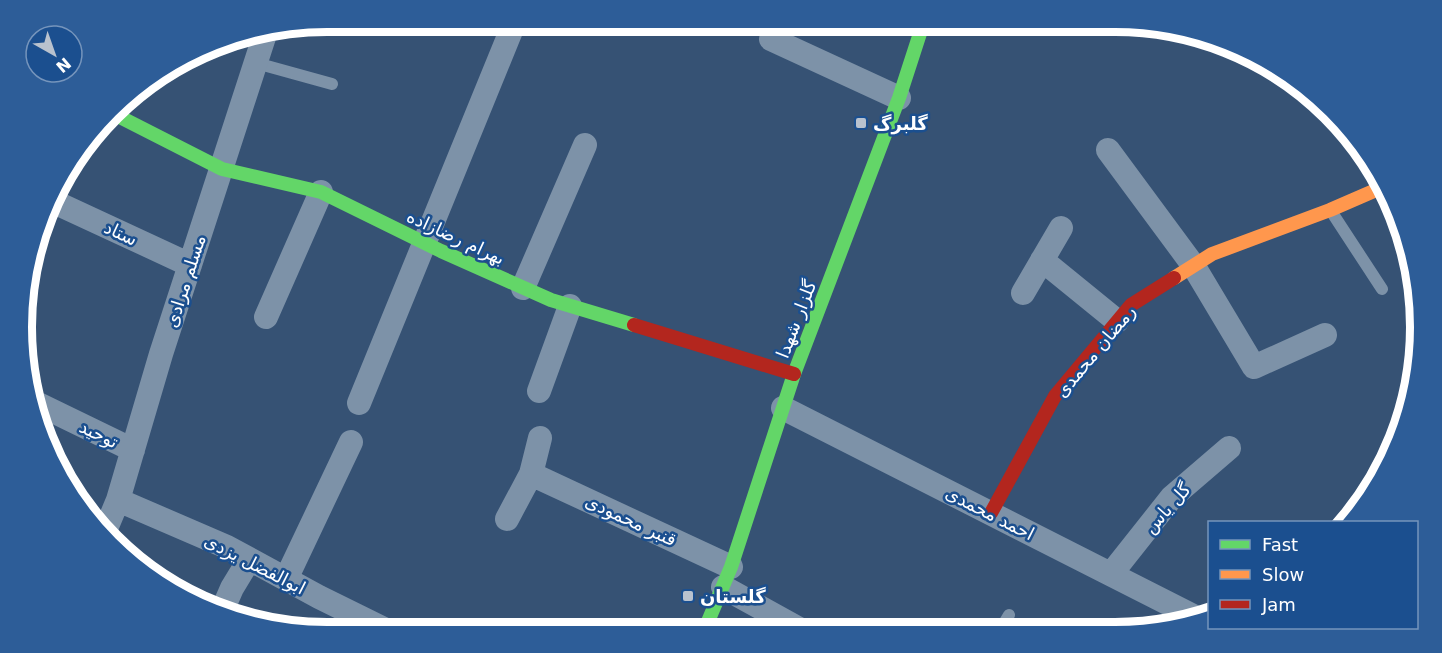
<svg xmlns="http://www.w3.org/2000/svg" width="1442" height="653" viewBox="0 0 1442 653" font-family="'DejaVu Sans','Noto Sans Arabic',sans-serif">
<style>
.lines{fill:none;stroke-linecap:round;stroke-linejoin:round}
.lane{stroke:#7d92a8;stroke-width:12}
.street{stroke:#7d92a8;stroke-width:24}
.fast{stroke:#63d668;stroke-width:14}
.slow{stroke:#ff974d;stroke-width:14}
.jam{stroke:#b3261e;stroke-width:14}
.poi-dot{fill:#b9c2ce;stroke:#1b4f8f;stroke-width:2}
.labels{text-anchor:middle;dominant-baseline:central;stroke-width:5;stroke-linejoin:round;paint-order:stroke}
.poi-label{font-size:18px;font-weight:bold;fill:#fff;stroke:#1b4f8f;text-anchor:start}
.street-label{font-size:18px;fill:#fff;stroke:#1b4f8f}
.rim{fill:none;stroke:#fff;stroke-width:8}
</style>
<rect width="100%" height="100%" fill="#365274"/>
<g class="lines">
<path class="lane" d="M 351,21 L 359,24
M 256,63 L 332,84
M 1331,211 L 1382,289
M 27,339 L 28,337
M 1000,630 L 1009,615"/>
<path class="street" d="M 771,39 L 899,98
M 1108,150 L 1193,265 L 1254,367 L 1325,335
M 52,201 L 190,265
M 1042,260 L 1117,321
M 523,288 L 585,145
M 1023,293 L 1061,228
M 266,317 L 321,192
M 539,391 L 570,306
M 32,401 L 133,450
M 359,403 L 515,21
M 783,408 L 1197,618
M 531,474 L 731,567
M 118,500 L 227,547 L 319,597 L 390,632
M 507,519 L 531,474 L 540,438
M 105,531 L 118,500 L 161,354 L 266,31
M 1111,574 L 1172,497 L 1229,448
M 286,579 L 351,442
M 723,587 L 801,630
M 222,611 L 232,588 L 249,560"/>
<path class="fast" d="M 112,113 L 222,169 L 321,192 L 441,251 L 551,300 L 634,325
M 704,631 L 731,567 L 794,374 L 899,98 L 924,21"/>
<path class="slow" d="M 1174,278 L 1212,254 L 1330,210 L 1383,187"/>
<path class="jam" d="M 634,325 L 794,374
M 991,513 L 1055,396 L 1131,305 L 1174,278"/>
</g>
<g class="poi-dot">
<rect x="855" y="117" width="12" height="12" rx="3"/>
<rect x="682" y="590" width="12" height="12" rx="3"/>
</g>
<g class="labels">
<g class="poi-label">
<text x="873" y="123">گلبرگ</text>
<text x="700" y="596">گلستان</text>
</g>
<g class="street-label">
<text transform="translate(121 233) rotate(25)">ستاد</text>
<text transform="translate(456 237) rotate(25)">بهرام رضازاده</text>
<text transform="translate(185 281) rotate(-72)">مسلم مرادی</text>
<text transform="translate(796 319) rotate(-69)">گلزار شهدا</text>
<text transform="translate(1095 351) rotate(-50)">رمضان محمدی</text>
<text transform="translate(99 434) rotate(26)">توحید</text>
<text transform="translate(1167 508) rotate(-48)">گل یاس</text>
<text transform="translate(990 513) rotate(27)">احمد محمدی</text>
<text transform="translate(631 520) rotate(25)">قنبر محمودی</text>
<text transform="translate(255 564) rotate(27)">ابوالفضل یزدی</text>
</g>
</g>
<path d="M0 0H1442V653H0ZM327 32H1115A295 295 0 0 1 1410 327V327A295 295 0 0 1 1115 622H327A295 295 0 0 1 32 327V327A295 295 0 0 1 327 32Z" fill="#2d5d98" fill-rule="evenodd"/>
<path class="rim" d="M327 32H1115A295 295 0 0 1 1410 327V327A295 295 0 0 1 1115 622H327A295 295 0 0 1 32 327V327A295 295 0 0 1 327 32Z"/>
<rect x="1208" y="521" width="210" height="108" fill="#1b4f8f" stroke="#7695bc" stroke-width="1.5"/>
<rect x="1220" y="540" width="30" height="9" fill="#63d668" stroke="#7695bc" stroke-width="1.5"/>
<text x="1262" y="551" font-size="18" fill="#ffffff">Fast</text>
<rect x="1220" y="570" width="30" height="9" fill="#ff974d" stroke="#7695bc" stroke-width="1.5"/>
<text x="1262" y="581" font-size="18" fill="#ffffff">Slow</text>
<rect x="1220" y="600" width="30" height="9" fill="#b3261e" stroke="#7695bc" stroke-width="1.5"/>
<text x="1262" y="611" font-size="18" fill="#ffffff">Jam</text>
<g transform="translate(54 54) rotate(140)"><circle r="28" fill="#1b4f8f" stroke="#7695bc" stroke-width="1.5"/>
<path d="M0-4.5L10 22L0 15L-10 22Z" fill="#b9c2ce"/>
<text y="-9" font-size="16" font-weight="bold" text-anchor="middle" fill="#ffffff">N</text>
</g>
</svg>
